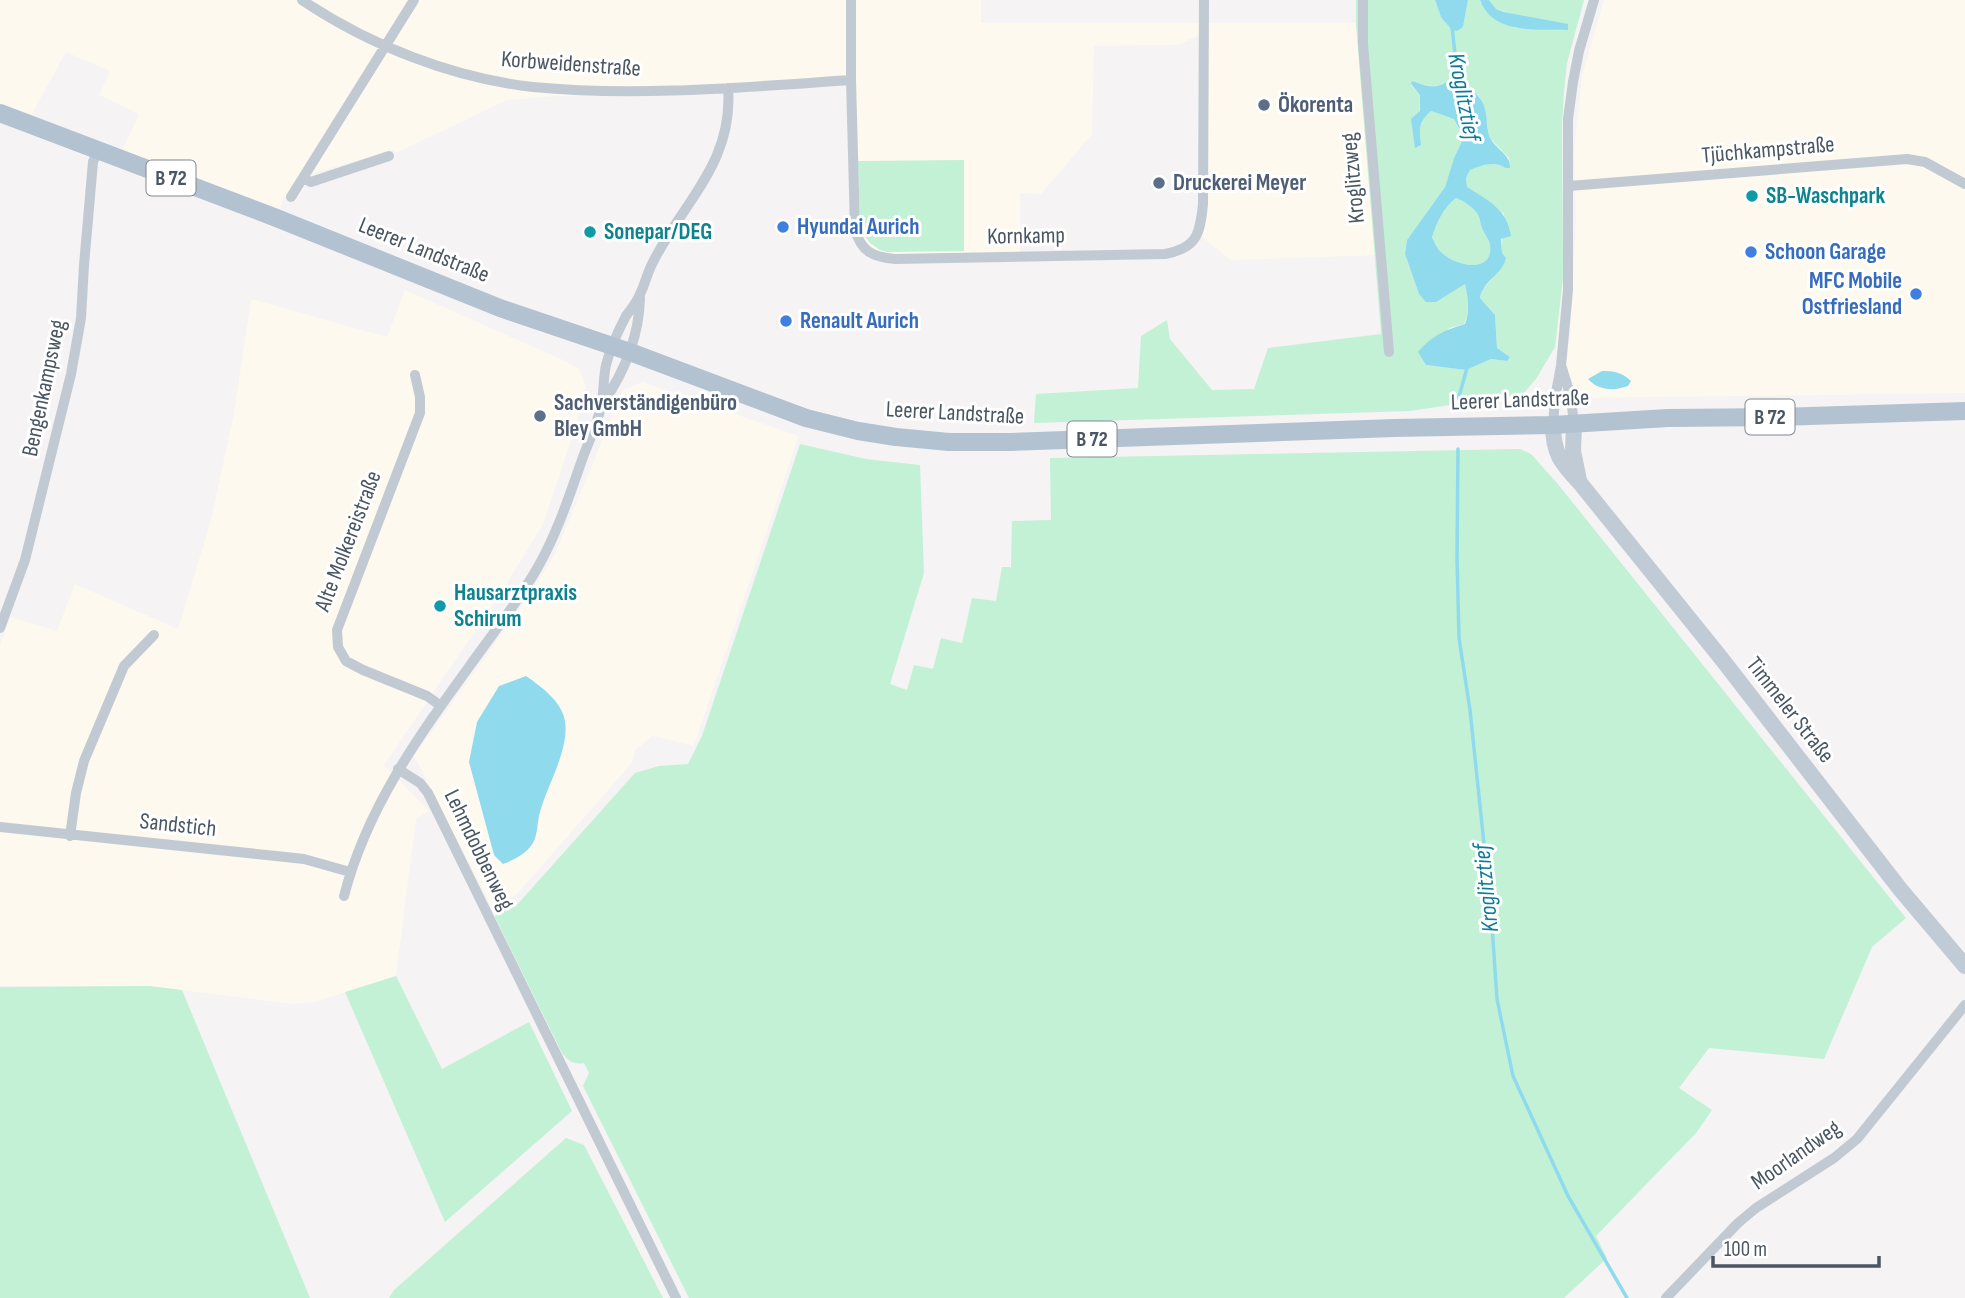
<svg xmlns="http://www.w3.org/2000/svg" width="1965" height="1298" viewBox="0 0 1965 1298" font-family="'Sofia Sans Condensed',sans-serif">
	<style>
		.commercial { fill: #fdf9ef }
		.green { fill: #c3f1d5; fill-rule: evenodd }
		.water { fill: #90daee; fill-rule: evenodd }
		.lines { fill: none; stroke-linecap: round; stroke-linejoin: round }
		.stream { stroke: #90daee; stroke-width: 3.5 }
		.minor { stroke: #c1cad2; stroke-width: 10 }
		.secondary { stroke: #c1cbd6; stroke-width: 16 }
		.primary { stroke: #b3c2d1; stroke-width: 18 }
		.service-dot { fill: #5c6f8a; stroke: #fff; stroke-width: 2.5 }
		.culture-dot { fill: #0f9aa8; stroke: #fff; stroke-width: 2.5 }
		.shop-dot { fill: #3f7fe0; stroke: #fff; stroke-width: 2.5 }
		.labels { text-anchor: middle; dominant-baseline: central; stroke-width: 6; stroke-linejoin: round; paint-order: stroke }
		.shield { fill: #fff; stroke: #808990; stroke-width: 2 }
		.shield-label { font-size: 21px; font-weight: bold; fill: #4a5661 }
		.street-label { font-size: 23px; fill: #4a5661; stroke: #fff }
		.service-label { font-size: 23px; font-weight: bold; fill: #4e5e75; stroke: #fff; text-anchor: start }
		.culture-label { font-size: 23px; font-weight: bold; fill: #0d838f; stroke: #fff; text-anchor: start }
		.shop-label { font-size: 23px; font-weight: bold; fill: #366cbe; stroke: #fff; text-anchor: start }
		.water-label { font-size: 24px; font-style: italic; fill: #0c7c9b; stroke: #fff }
	</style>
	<rect width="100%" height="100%" fill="#f5f3f3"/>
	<path class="commercial" d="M 0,0 L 981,0 L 981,23 L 1363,23 L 1381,255 L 1231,260 L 1198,234 L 1203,33 L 1178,45 L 1094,46 L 1092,134 L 1041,194 L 1020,193 L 1020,257 L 881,258 L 857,235 L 851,83 L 737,87 L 603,96 L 556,96 L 507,100 L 396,153 L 393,150 L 314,173 L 295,202 L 284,197 L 278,213 L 122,151 L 139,114 L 99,95 L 110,71 L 66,52 L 30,117 L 0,105 Z
		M 1604,0 L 1965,0 L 1965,393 L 1582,398 L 1565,368 L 1570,336 L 1576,219 L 1574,152 L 1582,76 Z
		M 405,290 L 563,360 L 579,369 L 586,386 L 576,426 L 543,524 L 501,593 L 384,765 L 429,811 L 416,819 L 396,976 L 315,1002 L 292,1004 L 149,986 L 0,986 L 0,645 L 11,617 L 57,631 L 75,584 L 178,629 L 211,520 L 234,413 L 251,299 L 387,337 Z
		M 643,382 L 799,436 L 694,746 L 653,736 L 636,749 L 631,764 L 517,894 L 493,910 L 414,756 L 529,596 L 556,552 L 623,390 Z"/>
	<path class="green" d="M 1356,0 L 1435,0 L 1441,17 L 1463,27 L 1468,0 L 1480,0 L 1480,2 L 1515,28 L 1568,30 L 1496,9 L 1489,0 L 1584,0 L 1567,63 L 1564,92 L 1562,124 L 1563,278 L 1555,347 L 1536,379 L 1523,394 L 1410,411 L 1034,423 L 1036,394 L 1138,388 L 1141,336 L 1167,320 L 1170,339 L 1212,390 L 1254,389 L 1268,348 L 1381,334 L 1356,25 ZM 1456,63 L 1463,79 L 1479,96 L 1485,109 L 1487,130 L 1491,139 L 1509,158 L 1510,167 C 1504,168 1500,165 1493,164 C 1485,163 1478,167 1470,170 L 1466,178 L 1467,187 L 1504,214 C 1502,234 1504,257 1495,275 C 1489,285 1483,285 1480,298 L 1495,315 L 1497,348 L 1509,356 L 1507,361 L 1491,359 L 1466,370 L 1426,365 L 1449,328 L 1464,324 C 1470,311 1468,297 1465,283 L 1453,290 L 1419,294 L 1405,254 L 1407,240 L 1445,187 L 1454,158 L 1463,139 L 1461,132 L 1454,119 L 1431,111 L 1423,118 L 1419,131 L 1420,95 L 1411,85 L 1412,81 C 1430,86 1436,90 1453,78 Z
		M 964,160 L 964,251 L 888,252 L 880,250 L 870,243 L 863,234 L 860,224 L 858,161 Z
		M 1456,198 C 1463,201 1474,207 1478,215 C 1480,218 1480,222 1481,225 C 1483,233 1489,238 1490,245 C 1494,275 1453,266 1440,251 C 1437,247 1434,241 1432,237 C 1437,222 1443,208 1456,198 Z
		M 800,444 L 866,459 L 920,465 L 924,573 L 890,684 L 907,690 L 914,665 L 933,669 L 941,638 L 962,643 L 972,598 L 996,601 L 1002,567 L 1011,567 L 1012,521 L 1051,520 L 1050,458 L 1520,449 L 1531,454 L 1557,483 L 1906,918 L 1872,947 L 1824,1059 L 1709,1048 L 1679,1088 L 1712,1110 L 1696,1133 L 1596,1236 L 1607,1258 L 1564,1298 L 689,1298 L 583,1086 L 589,1073 L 584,1063 C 574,1065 568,1061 562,1053 L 495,917 L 496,914 L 516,906 L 635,773 L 659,766 L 688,764 L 702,736 Z
		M 396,976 L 442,1069 L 529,1022 L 572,1111 L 445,1222 L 345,992 Z
		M 149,986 L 182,990 L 310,1298 L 0,1298 L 0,987 Z
		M 566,1138 L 584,1145 L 663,1298 L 389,1298 L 394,1290 Z"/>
	<path class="water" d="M 1435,0 L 1468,0 L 1463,27 L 1457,31 L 1452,30 L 1441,17 Z
		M 1480,0 L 1489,0 L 1496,9 L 1504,12 L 1568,24 L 1568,30 C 1537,29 1493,35 1480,0 Z
		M 1456,62 C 1459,69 1461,76 1465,82 C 1473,91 1482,97 1485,109 C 1488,120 1485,131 1492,141 C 1499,151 1511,156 1510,168 C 1499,167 1510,169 1499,165 C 1489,162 1480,166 1470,170 L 1466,178 L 1467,187 C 1489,201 1507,209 1511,236 L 1501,239 L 1502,253 L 1506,258 C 1502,275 1483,281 1480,298 L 1495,315 L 1497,348 L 1510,357 L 1507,361 L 1491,359 L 1466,370 L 1426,365 L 1418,352 C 1431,336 1445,330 1465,324 C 1470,311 1468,297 1465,284 L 1436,302 L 1426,302 L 1419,294 L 1405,254 L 1407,240 L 1445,187 L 1454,158 L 1463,139 L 1461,132 L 1454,119 L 1431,111 C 1418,122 1419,130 1421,145 L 1415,148 L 1411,119 L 1420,111 L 1420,95 L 1411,84 L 1412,81 C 1430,87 1436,90 1453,78 ZM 1456,198 C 1463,201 1474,207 1478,215 C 1480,218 1480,222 1481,225 C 1483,233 1489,238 1490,245 C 1494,275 1453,266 1440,251 C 1437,248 1434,241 1432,237 C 1437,222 1443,208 1456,198 Z
		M 1602,371 C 1614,371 1622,372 1631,381 L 1628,386 C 1614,391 1599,391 1588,379 Z
		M 526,676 C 539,685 558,699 563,714 C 574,742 547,785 540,812 C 537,822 538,834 533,843 C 527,853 514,860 503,864 L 494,855 L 469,762 L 477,722 L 499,686 Z"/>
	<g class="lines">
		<path class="stream" d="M 1452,26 L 1456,64
			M 1457,404 L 1467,368
			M 1458,449 L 1457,558 L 1459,638 L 1470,710 L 1491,911 L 1497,999 L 1513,1076 L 1568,1196 L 1627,1298"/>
		<path class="minor" d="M 302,0 C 369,45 452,78 533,87 C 637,97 746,87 851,80
			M 851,0 L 851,80 L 855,229 C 861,252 873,257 895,259 L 1165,254 C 1197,248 1200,234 1203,204 L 1204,0
			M 1363,0 L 1363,44 L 1389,352
			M 303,178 L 311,182 L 389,156
			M 1569,186 L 1907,159 L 1925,162 L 1965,184
			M 291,197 L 414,0
			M 1562,368 L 1571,398 L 1574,424
			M 415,375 L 420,397 L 420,413 L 337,630 L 338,647 L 346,661 L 363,670 L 427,696 L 441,706
			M 603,403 C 625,371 639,337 640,298
			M 1553,425 L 1555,398 L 1561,366 L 1568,290 L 1568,119 L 1573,82 L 1579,51 L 1594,0
			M 0,628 L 25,560 L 71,374 L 81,318 L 84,265 L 93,162 L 98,150
			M 398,769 L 420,783 L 428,793 L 676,1298
			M 0,827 L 276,856 L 304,859 L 350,872
			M 70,836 L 76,793 L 84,761 L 124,666 L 154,635
			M 344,896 C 368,803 424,729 479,653 C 500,624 522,596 539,565 C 558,531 570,494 583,457 C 589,441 597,424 601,407 C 604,394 603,379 606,365 C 610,349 618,331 626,316 C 631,309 637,302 640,294 C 645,284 647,274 652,264 C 682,203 734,163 728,88
			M 1666,1298 L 1738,1223 L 1756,1208 L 1834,1158 L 1857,1139 L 1965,1005"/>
		<path class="secondary" d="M 1574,424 L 1573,451 L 1579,480
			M 1553,425 C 1553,453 1561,463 1580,483 L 1721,658 L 1900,889 L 1965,966"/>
		<path class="primary" d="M 0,113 L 274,217 L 500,308 L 630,352 L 806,418 L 858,431 L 896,437 L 949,442 L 1010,442 L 1394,428 L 1553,425 L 1668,418 L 1779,417 L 1965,411"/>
	</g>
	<g class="service-dot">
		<circle cx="1264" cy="105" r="7"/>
		<circle cx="1159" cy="183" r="7"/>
		<circle cx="540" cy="416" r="7"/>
	</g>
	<g class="culture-dot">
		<circle cx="1752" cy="196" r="7"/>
		<circle cx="590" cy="232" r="7"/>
		<circle cx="440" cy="606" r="7"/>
	</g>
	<g class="shop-dot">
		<circle cx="783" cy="227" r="7"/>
		<circle cx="1751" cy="252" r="7"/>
		<circle cx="1916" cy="294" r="7"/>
		<circle cx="786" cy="321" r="7"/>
	</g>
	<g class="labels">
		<g class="shield">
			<rect x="146.5" y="160.5" width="49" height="35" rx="5"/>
			<rect x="1745.5" y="399.5" width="49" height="35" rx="5"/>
			<rect x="1067.5" y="421.5" width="49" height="35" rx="5"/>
		</g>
		<g class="shield-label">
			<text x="171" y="178">B 72</text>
			<text x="1770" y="417">B 72</text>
			<text x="1092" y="439">B 72</text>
		</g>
		<g class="street-label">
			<text transform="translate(571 64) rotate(4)">Korbweidenstraße</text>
			<text transform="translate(1768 150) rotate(-5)">Tjüchkampstraße</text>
			<text transform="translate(1353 178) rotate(-95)">Kroglitzweg</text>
			<text transform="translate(1026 236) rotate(-1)">Kornkamp</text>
			<text transform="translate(424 250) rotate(22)">Leerer Landstraße</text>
			<text transform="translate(44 388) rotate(-78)">Bengenkampsweg</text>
			<text transform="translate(1520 400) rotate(-2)">Leerer Landstraße</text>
			<text transform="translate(955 413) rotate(3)">Leerer Landstraße</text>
			<text transform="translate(348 541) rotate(-69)">Alte Molkereistraße</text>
			<text transform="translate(1790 710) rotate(52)">Timmeler Straße</text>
			<text transform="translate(178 825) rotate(6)">Sandstich</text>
			<text transform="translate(479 850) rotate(64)">Lehmdobbenweg</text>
			<text transform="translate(1796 1155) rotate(-35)">Moorlandweg</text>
		</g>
		<g class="service-label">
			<text x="1278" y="105">Ökorenta</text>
			<text x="1173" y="183">Druckerei Meyer</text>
			<text x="554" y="403">Sachverständigenbüro<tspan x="554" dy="26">Bley GmbH</tspan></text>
		</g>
		<g class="culture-label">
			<text x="1766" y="196">SB-Waschpark</text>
			<text x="604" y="232">Sonepar/DEG</text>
			<text x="454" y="593">Hausarztpraxis<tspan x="454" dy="26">Schirum</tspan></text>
		</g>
		<g class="shop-label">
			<text x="797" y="227">Hyundai Aurich</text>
			<text x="1765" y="252">Schoon Garage</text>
			<text x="1902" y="281" text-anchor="end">MFC Mobile<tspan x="1902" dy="26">Ostfriesland</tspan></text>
			<text x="800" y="321">Renault Aurich</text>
		</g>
		<g class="water-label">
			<text transform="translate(1464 97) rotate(79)">Kroglitztief</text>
			<text transform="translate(1486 888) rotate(-96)">Kroglitztief</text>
		</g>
	</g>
	<path d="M1713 1256v10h166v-10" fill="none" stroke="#4a5661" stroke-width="3.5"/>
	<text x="1724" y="1256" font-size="21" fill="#4a5661" stroke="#ffffff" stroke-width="5" paint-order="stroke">100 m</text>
</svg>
